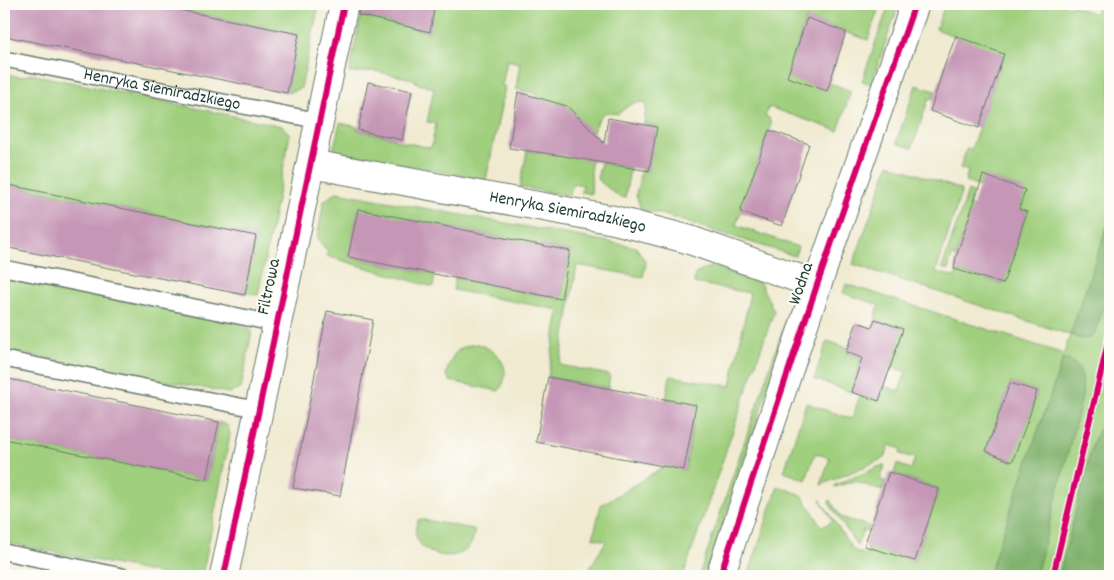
<svg xmlns="http://www.w3.org/2000/svg" width="1114" height="580" viewBox="0 0 1114 580" font-family="Dekko,sans-serif">
	<style>
		.green { fill: #a0cf7e; stroke: #608659; fill-rule: evenodd }
		.forest { fill: #80b26d; stroke: #507850 }
		.building { fill: #c596b6 }
		.lines { fill: none; stroke-linecap: round; stroke-linejoin: round }
		.lane-casing { stroke: #687a6b; stroke-width: 18 }
		.street-casing { stroke: #687a6b; stroke-width: 30 }
		.lane { stroke: #fff; stroke-width: 15 }
		.street { stroke: #fff; stroke-width: 28 }
		.cycleway-casing { stroke: #fdfcf7; stroke-width: 9 }
		.cycleway { stroke: #d6006c; stroke-width: 6 }
		.labels { text-anchor: middle; dominant-baseline: central; stroke-width: 4; stroke-linejoin: round; paint-order: stroke }
		.street-label { font-size: 18px; fill: #1f3d34; stroke: #fdfcf7 }
	</style>
	<rect width="100%" height="100%" fill="#fdfcf7"/>
	<filter id="ink" filterUnits="userSpaceOnUse"><feTurbulence type="fractalNoise" baseFrequency=".02" numOctaves="2"/><feDisplacementMap in="SourceGraphic" scale="10" xChannelSelector="R" yChannelSelector="G"/><feConvolveMatrix kernelMatrix="1 2 1 2 8 2 1 2 1" color-interpolation-filters="sRGB"/></filter>
	<filter id="wash" filterUnits="userSpaceOnUse"><feTurbulence type="fractalNoise" baseFrequency=".0096" numOctaves="4" result="noise"/><feDisplacementMap in="SourceGraphic" scale="20" xChannelSelector="R" yChannelSelector="G"/><feGaussianBlur stdDeviation="1.12" result="paint"/><feColorMatrix in="noise" values="0 0 0 0 0 0 0 0 0 0 0 0 0 0 0 0 0 1.4 0 .05"/><feComposite in="paint" operator="in"/></filter>
	<g filter="url(#wash)">
		<rect width="100%" height="100%" fill="#f0ead0"/>
		<path class="green" d="M 150,4 L 319,4 L 301,88 L 287,93 L 298,34 Z
			M 435,4 L 880,4 L 868,40 L 806,18 L 787,77 L 827,90 L 830,83 L 851,91 L 838,131 L 769,107 L 765,116 L 769,118 L 771,124 L 736,225 L 798,247 L 795,256 L 657,213 L 641,210 L 636,195 L 641,170 L 648,171 L 657,127 L 644,124 L 646,107 L 646,104 C 634,99 627,107 618,114 L 605,112 C 584,131 593,169 591,194 L 581,192 L 583,185 L 573,183 L 569,196 L 520,187 L 527,151 L 557,155 L 562,132 L 570,111 L 567,106 L 558,103 L 557,107 L 537,103 L 538,94 L 516,89 L 520,63 L 507,60 L 502,86 L 505,87 L 486,180 L 333,151 L 340,123 L 358,127 L 357,130 L 394,138 L 394,140 L 431,148 L 436,124 L 427,122 L 434,88 L 418,84 L 413,79 L 374,71 L 349,73 L 361,16 L 429,32 Z
			M 889,4 L 899,4 L 871,84 L 862,81 Z
			M 945,4 L 1032,4 L 1046,9 L 1047,4 L 1061,4 L 1070,7 L 1071,5 L 1095,14 L 1099,4 L 1110,4 L 1110,576 L 748,576 L 778,486 L 802,495 L 822,527 L 833,521 L 820,499 L 853,550 L 866,555 L 868,547 L 915,561 L 939,489 L 894,473 L 897,464 L 911,469 L 915,458 L 900,454 L 901,449 L 889,445 L 885,458 L 821,485 L 830,458 L 815,453 L 806,480 L 784,472 L 806,403 L 852,419 L 860,395 L 879,401 L 884,386 L 899,391 L 906,372 L 891,367 L 902,329 L 875,319 L 879,305 L 843,293 L 846,284 L 1064,354 L 1070,335 L 853,264 L 889,164 L 962,190 L 936,272 L 955,277 L 957,271 L 1003,284 L 1027,212 L 1019,209 L 1025,190 L 994,179 L 988,198 L 980,187 L 965,182 L 968,171 L 960,168 L 967,148 L 971,150 L 1004,55 L 936,29 ZM 1010,383 L 1037,391 L 1029,417 L 1011,461 L 986,451 Z
			M 4,73 L 20,77 L 31,74 L 282,126 L 290,134 L 258,295 L 245,292 L 256,236 L 5,184 L 10,145 L 4,144 Z
			M 916,85 L 935,91 L 933,99 L 929,98 L 912,148 L 896,143 Z
			M 601,163 L 630,168 L 625,198 L 618,196 L 597,179 Z
			M 968,191 L 973,193 L 969,205 L 973,207 L 956,257 L 952,256 L 948,270 L 942,268 Z
			M 337,192 L 636,247 L 646,263 L 643,277 L 577,265 L 560,365 L 610,375 L 608,388 L 548,377 L 559,310 L 453,290 L 455,278 L 561,299 L 570,251 L 358,210 L 349,257 L 435,274 L 433,287 L 327,256 L 327,251 L 317,239 L 324,201 Z
			M 712,266 L 760,283 L 774,311 L 683,576 L 585,576 L 606,541 L 593,538 L 601,505 L 665,466 L 685,470 L 696,405 L 666,399 L 670,376 L 731,386 L 750,293 L 694,283 L 695,274 Z
			M 4,277 L 241,324 L 252,331 L 241,389 L 229,393 L 4,350 Z
			M 791,305 L 793,312 L 706,576 L 699,576 Z
			M 827,341 L 848,348 L 847,353 L 862,358 L 851,392 L 814,379 Z
			M 477,344 C 499,350 514,369 499,391 L 450,381 L 446,374 C 452,355 456,346 477,344 Z
			M 219,422 L 228,426 L 230,435 L 202,576 L 172,576 L 4,542 L 4,439 L 207,480 Z
			M 883,465 L 885,466 L 880,480 L 885,481 L 882,491 L 855,481 L 835,487 L 835,485 Z
			M 830,500 L 841,517 L 870,527 L 868,531 L 863,530 L 857,546 L 829,503 Z
			M 419,519 L 474,529 C 476,574 399,557 419,519 Z"/>
		<path class="forest" d="M 1110,218 L 1110,292 L 1095,332 L 1090,338 L 1082,339 L 1070,335 Z
			M 1063,358 C 1085,366 1083,377 1082,398 L 1036,576 L 988,576 Z
			M 1110,422 L 1110,576 L 1059,576 L 1093,443 L 1098,431 Z"/>
		<g id="blocks">
			<path class="building" d="M 4,4 L 150,4 L 299,34 L 287,93 L 4,36 Z
				M 359,4 L 435,4 L 430,32 L 358,15 Z
				M 807,18 L 846,32 L 827,91 L 787,77 Z
				M 956,36 L 1004,54 L 979,128 L 930,111 L 944,67 Z
				M 368,82 L 412,91 L 402,140 L 358,130 Z
				M 518,92 L 567,106 L 604,143 L 608,118 L 657,127 L 649,171 L 558,155 L 509,148 Z
				M 769,130 L 809,144 L 782,226 L 740,212 Z
				M 983,175 L 1025,190 L 1019,209 L 1027,212 L 1003,284 L 954,269 L 956,257 Z
				M 4,184 L 256,236 L 245,295 L 4,247 Z
				M 358,209 L 570,251 L 561,299 L 348,257 Z
				M 327,311 L 373,320 L 340,496 L 293,488 Z
				M 875,319 L 903,329 L 879,401 L 851,392 L 862,358 L 846,352 L 857,322 L 872,327 Z
				M 548,377 L 696,405 L 684,470 L 536,442 Z
				M 4,378 L 219,422 L 207,480 L 4,439 Z
				M 1010,383 L 1037,391 L 1030,414 L 1012,462 L 986,451 Z
				M 889,472 L 939,489 L 915,561 L 864,546 Z"/>
		</g>
	</g>
	<g filter="url(#ink)">
		<use href="#blocks" fill-opacity="0" stroke="#687a6b" stroke-width="1"/>
		<g class="lines">
			<defs>
				<g id="lane">
					<path id="s1" d="M 4,59 L 320,121"/>
					<path d="M 4,268 L 277,324"/>
					<path d="M 4,359 L 260,410"/>
					<path d="M 4,552 L 122,576"/>
				</g>
				<g id="street">
					<path id="s2" d="M 311,164 L 614,220 L 687,239 L 817,285"/>
					<path d="M 224,576 L 344,4"/>
					<path d="M 720,576 L 817,285 L 915,4"/>
				</g>
			</defs>
			<use href="#lane" class="lane-casing"/>
			<use href="#street" class="street-casing"/>
			<use href="#lane" class="lane"/>
			<use href="#street" class="street"/>
			<defs>
				<path id="cycleway" d="M 224,576 L 344,4
					M 720,576 L 817,285 L 915,4
					M 1053,576 L 1110,334"/>
			</defs>
			<use href="#cycleway" class="cycleway-casing"/>
			<use href="#cycleway" class="cycleway"/>
		</g>
	</g>
	<g class="labels">
		<g class="street-label">
			<text stroke="none"><textPath href="#s1" startOffset="161">Henryka Siemiradzkiego</textPath></text>
			<text stroke="none"><textPath href="#s2" startOffset="261">Henryka Siemiradzkiego</textPath></text>
			<text transform="translate(802 284) rotate(-71)">Wodna</text>
			<text transform="translate(270 287) rotate(-78)">Filtrowa</text>
		</g>
	</g>
	<rect width="1114" height="580" fill="none" stroke="#fdfcf7" stroke-width="20"/>
</svg>
